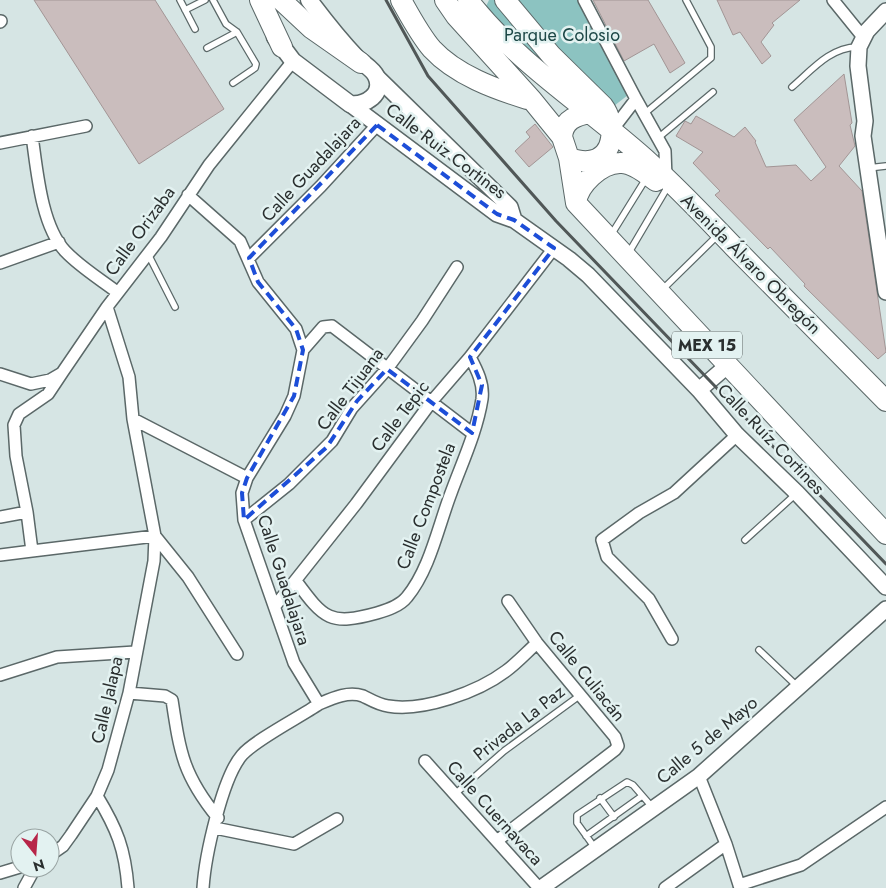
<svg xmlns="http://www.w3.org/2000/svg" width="886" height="888" viewBox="0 0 886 888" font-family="Jost,sans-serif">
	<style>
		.green { fill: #8cc3c1 }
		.building { fill: #cabdbd; stroke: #a29595 }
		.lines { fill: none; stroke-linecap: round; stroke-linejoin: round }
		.service-casing { stroke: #5b6868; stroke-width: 8 }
		.minor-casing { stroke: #5b6868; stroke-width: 14 }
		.tertiary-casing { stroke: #5b6868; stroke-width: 18 }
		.secondary-casing { stroke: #5b6868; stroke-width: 19 }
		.trunk-casing { stroke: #5b6868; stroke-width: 22 }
		.service { stroke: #fff; stroke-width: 5.5 }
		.minor { stroke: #fff; stroke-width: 11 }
		.tertiary { stroke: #fff; stroke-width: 15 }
		.secondary { stroke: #fff; stroke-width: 16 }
		.trunk { stroke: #fff; stroke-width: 20 }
		.rail { stroke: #505757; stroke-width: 3 }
		.marked { fill: none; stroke: #1d4ed8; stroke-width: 4; stroke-dasharray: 10 6; stroke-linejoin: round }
		.labels { text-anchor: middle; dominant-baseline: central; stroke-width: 5; stroke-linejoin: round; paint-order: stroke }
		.shield { fill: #e3f2f1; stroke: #626a69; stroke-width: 1 }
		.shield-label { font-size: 16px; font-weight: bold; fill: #2a2f2f }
		.park-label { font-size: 18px; fill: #1c4746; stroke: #e3f2f1 }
		.street-label { font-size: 18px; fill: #2a2f2f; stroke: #e3f2f1 }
	</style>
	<rect width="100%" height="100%" fill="#d6e5e4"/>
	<path class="green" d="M 489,0 L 578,0 L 594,17 L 628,95 L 605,113 L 481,17 Z"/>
	<path class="building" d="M 34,0 L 155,0 L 224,109 L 139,164 Z
		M 593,0 L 648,0 L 685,63 L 670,73 L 654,44 L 624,61 Z
		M 717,0 L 800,0 L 772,23 L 774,25 L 761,42 L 771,56 L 762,64 L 740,32 L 733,35 Z
		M 844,74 L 852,123 L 850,125 L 855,146 L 839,166 L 862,191 L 886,352 L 878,359 L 804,286 L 805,284 L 770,247 L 768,249 L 715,195 L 720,191 L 693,163 L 703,152 L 676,136 L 685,121 L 691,124 L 696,116 L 734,137 L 745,127 L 756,141 L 755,142 L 766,167 L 796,165 L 811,181 L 826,167 L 794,120 Z
		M 535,124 L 553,147 L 529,167 L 515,151 L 530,137 L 526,132 Z"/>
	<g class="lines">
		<defs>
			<path id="service" d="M 180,0 L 195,29
				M 213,0 L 226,24 L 237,32 L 256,64 L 255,68 L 233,83
				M 185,10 L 205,0
				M 207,48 L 237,32
				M 792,87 C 812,70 829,48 857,47
				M 644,114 L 711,58 L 711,47 L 686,0
				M 658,138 L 713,92
				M 868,168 L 886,166
				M 611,235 L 647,177
				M 148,254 L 175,307
				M 628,254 L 667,188
				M 663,289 L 719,234
				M 745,540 L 797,493
				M 759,650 L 798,687
				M 455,794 L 504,751 L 579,696
				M 600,798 L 614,817
				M 586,836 L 642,796
				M 595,848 L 577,823 L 577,815 L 627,782 L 633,785 L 653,808"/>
			<path id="minor" d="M 584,0 L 636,99 L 613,129
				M 833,0 L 863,37
				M 0,22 L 1,21
				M 636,99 L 665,151 L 666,178
				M 32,136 C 37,170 41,225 65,251 C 80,267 100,279 117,292
				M 0,143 L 86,126
				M 188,195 L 240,241 L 258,282 L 296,329 L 303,350 L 294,396 L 285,416 L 247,478 L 242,493 L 244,520 L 294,663 L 319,704 C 300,717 255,740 242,755 C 222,778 205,857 203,888
				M 249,258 L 321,186 L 377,125
				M 0,263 L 59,242
				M 303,350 L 323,327 L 332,326 L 472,433
				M 62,373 L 48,394 L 19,414 L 14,425 L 16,456 L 27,512 L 32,551 L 155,536 L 188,577 L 237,654
				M 0,374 L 31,384 L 50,380 L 62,373 L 107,307 L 161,237 L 209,165 L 293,61
				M 133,419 L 247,478
				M 0,517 L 27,512
				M 244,520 L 289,484 L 332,441 L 352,408 L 387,369 L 422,321 L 457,267
				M 0,555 L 32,551
				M 296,581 C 324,619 330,626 377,613 C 387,610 400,606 407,597 C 430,569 438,527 451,493 C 462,463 477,431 482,399 C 484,384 477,370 470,357
				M 275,606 L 356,504 L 432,401 L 470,357 L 554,248
				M 672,639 L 649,599 L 607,557 L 602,540 L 639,513 L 674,493 L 737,435
				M 0,675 L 57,657 L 135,652
				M 129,693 L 165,696 L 172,700 C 180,753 183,775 218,818
				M 319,704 C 333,698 348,691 363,696 C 371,700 379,705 388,706 C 423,712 478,692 506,671 C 517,663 527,652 537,643
				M 425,761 L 539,888
				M 699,776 L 726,844 L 740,888
				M 97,796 C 117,829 125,849 128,888
				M 215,828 L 294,844 L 337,819
				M 498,840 L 615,750 L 618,746 L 615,737 L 537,643 L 508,601
				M 50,855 L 63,846 L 71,835 L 97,796 L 108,770 L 129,693 L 154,561 L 155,536 L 133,419 L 129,377 L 107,307
				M 0,873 L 20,867
				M 739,885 L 801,865 L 886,807
				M 24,888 L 35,868
				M 665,888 L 726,844"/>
			<path id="tertiary" d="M 886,11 L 867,31 L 859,47 L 858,66 L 865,121 L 863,136 L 886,292
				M 376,76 L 510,207 L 514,220
				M 350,104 L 497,214 L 514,220 L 569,259 L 588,275 L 699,390 L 737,435 L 797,493 L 886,587
				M 699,390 L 727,366
				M 541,888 L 699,776 L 886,609"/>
			<path id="secondary" d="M 275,37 L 293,61 L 350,104 C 365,106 385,94 376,76 C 373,69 362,63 356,57 C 339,39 324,20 309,0"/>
			<path id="trunk" d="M 260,0 L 282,47
				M 281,0 L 311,28 L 361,63
				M 401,0 C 410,16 420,35 432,49 C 456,75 495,89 527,99
				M 445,0 L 456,16 L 532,100 L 562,137 L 569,158 L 576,203 L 886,534
				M 468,0 C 518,65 591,109 651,164 C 680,190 707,219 734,247 C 785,298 835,350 886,401
				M 505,0 L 551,55 L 603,106 C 616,123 616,158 589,161 C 582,162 575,160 569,158
				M 562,137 C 563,121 575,115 591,113
				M 576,203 C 578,185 601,163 620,163 C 633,162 646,174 656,181"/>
		</defs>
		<use href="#service" class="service-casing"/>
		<use href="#minor" class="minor-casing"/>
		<use href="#tertiary" class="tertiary-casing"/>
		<use href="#secondary" class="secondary-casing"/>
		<use href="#trunk" class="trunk-casing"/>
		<use href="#service" class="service"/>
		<use href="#minor" class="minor"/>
		<use href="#tertiary" class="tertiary"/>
		<use href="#secondary" class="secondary"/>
		<use href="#trunk" class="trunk"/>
		<path class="rail" d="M 386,0 L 428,76 L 556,221 L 886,564"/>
	</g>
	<path class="marked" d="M 377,125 L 497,214 L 514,220 L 554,248 L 470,357 L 482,385 L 472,433 L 387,369 L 357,401 L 327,447 L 244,520 L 242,493 L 247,478 L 294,396 L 303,350 L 296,329 L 258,282 L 249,258 Z"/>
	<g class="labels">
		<rect class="shield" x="672" y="331.5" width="70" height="27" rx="4"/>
		<g class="shield-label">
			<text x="707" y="345">MEX 15</text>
		</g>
		<g class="park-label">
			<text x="562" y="35">Parque Colosio</text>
		</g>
		<g class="street-label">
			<text transform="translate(446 151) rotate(37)">Calle Ruiz Cortines</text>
			<text transform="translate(311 169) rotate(-47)">Calle Guadalajara</text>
			<text transform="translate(140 231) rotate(-54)">Calle Orizaba</text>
			<text transform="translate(751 264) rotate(45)">Avenida Álvaro Obregón</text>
			<text transform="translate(350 389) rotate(-53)">Calle Tijuana</text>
			<text transform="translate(400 416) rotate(-53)">Calle Tepic</text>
			<text transform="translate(771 439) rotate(46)">Calle Ruíz Cortines</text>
			<text transform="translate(426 506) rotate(-69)">Calle Compostela</text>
			<text transform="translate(284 580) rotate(72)">Calle Guadalajara</text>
			<text transform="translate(587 676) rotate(51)">Calle Culiacán</text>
			<text transform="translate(107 700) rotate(-77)">Calle Jalapa</text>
			<text transform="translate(519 723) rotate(-38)">Privada La Paz</text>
			<text transform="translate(707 740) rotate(-40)">Calle 5 de Mayo</text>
			<text transform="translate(495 813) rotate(48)">Calle Cuernavaca</text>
		</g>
	</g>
	<g transform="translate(35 853) rotate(163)"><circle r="24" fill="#e3f2f1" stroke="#99a4a3"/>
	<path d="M0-4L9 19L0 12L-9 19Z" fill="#b72548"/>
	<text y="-8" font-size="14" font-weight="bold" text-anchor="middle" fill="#2a2f2f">N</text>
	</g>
</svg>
